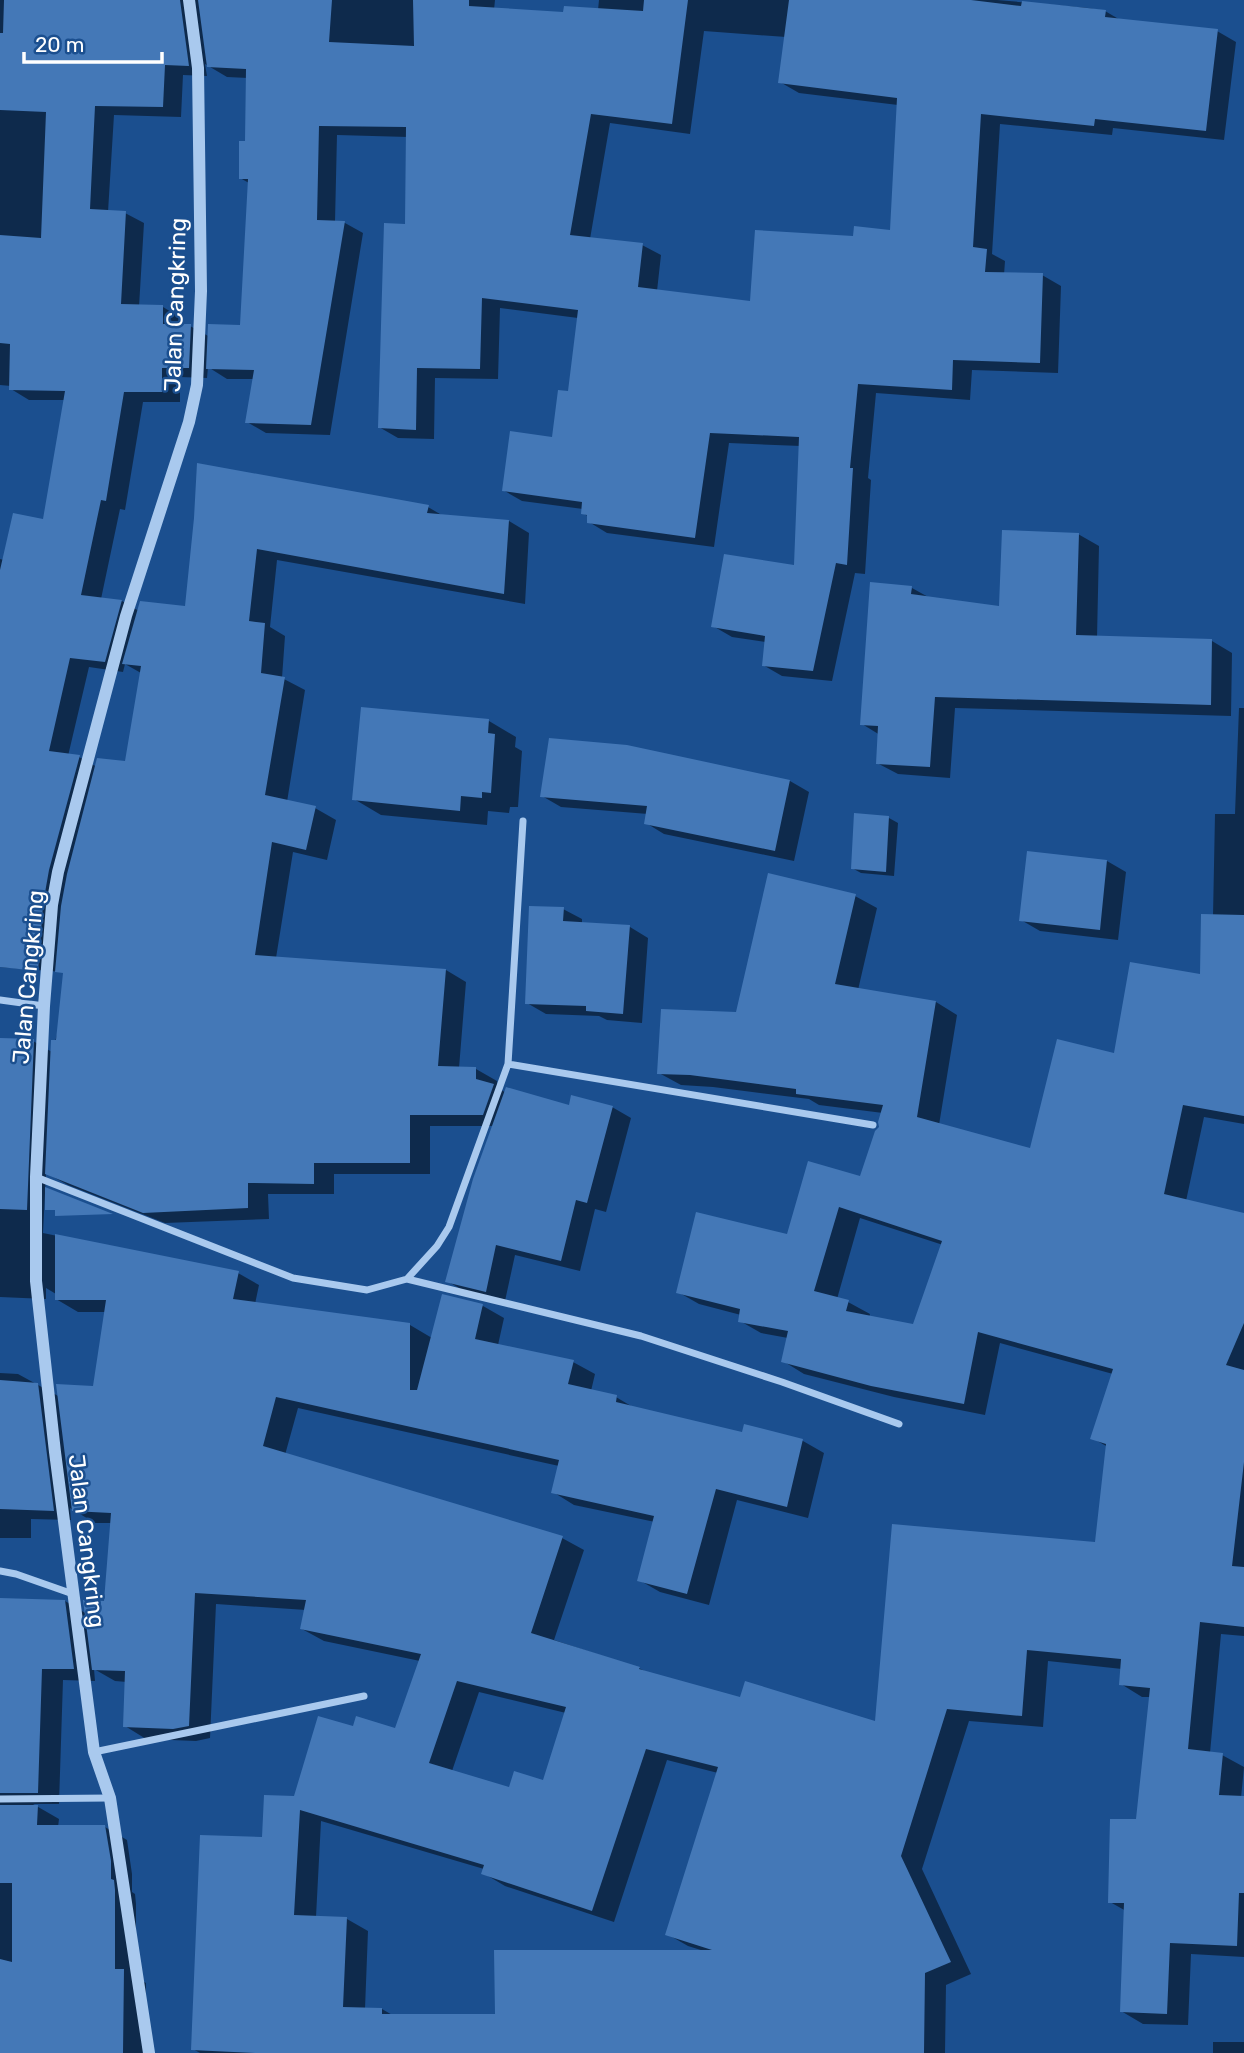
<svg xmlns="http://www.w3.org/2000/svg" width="1244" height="2053" viewBox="0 0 1244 2053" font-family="Rubik,sans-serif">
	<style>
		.shadow { fill: #0007; fill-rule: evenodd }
		.building { fill: #4478b7; fill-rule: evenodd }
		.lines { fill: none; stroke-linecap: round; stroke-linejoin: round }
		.minor { stroke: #a9c9ee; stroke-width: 7 }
		.tertiary { stroke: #a9c9ee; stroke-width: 12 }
		.labels { text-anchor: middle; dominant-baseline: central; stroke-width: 5; stroke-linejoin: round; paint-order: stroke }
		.street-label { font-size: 23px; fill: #fff; stroke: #1b4f8f }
	</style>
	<rect width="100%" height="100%" fill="#1b4f8f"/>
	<path class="shadow" d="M 0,0 L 495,0 L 494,10 L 565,14 L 598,10 L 599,0 L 997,0 L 1088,8 L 1105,11 L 1122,21 L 1217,31 L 1236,42 L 1224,140 L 1113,128 L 1112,135 L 1000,124 L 992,254 L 1005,261 L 1004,275 L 1042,275 L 1061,286 L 1058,373 L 972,370 L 970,400 L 876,393 L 868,478 L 871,480 L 865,574 L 855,573 L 832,681 L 782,676 L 763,665 L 766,642 L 732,637 L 713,626 L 795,567 L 801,446 L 729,443 L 714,547 L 607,533 L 589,522 L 589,517 L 583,513 L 583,509 L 522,501 L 503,490 L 554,439 L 569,393 L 578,318 L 500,308 L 498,379 L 435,378 L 434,439 L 398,438 L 379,427 L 407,226 L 408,137 L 337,135 L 335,222 L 345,223 L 363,233 L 330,435 L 266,433 L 247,422 L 254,379 L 227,379 L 208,367 L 207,378 L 180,377 L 180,402 L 143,402 L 125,510 L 120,509 L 101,599 L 122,601 L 139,611 L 186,608 L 196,518 L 428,507 L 445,517 L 509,521 L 529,533 L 525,604 L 277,560 L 270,627 L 285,636 L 282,678 L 305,690 L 287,802 L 315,808 L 336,820 L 327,860 L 293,852 L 276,958 L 446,970 L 466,982 L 459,1068 L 476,1069 L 497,1081 L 497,1087 L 506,1093 L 570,1107 L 612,1107 L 631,1118 L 606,1212 L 595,1209 L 580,1271 L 515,1255 L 505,1301 L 466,1292 L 447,1281 L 494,1126 L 430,1126 L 430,1174 L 334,1174 L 334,1194 L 268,1194 L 269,1219 L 165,1223 L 68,1185 L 46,1173 L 43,1233 L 238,1273 L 259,1285 L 255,1304 L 410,1325 L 432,1338 L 483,1306 L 504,1318 L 498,1345 L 573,1362 L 595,1374 L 591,1391 L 616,1397 L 636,1409 L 743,1434 L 745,1427 L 803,1441 L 824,1453 L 808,1518 L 737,1500 L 709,1605 L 660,1592 L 639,1580 L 655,1522 L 574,1505 L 553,1492 L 559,1466 L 298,1408 L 285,1455 L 562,1538 L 584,1550 L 554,1640 L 639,1668 L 648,1673 L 741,1699 L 876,1723 L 1097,1544 L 1108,1447 L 1092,1438 L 1113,1374 L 1000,1343 L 985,1415 L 894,1397 L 804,1374 L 783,1361 L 788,1338 L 761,1333 L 740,1321 L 741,1315 L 699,1304 L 678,1292 L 788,1236 L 861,1178 L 881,1127 L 883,1113 L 819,1105 L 809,1099 L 713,1087 L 681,1085 L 659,1073 L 737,1014 L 855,896 L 877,908 L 858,990 L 936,1002 L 957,1015 L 939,1125 L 1031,1150 L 1115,1055 L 1202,976 L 1213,916 L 1215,814 L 1235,814 L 1239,708 L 1244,708 L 1244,1124 L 1204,1117 L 1186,1201 L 1244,1215 L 1244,1636 L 1221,1634 L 1210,1753 L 1222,1755 L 1244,1767 L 1241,1798 L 1244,1798 L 1244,1957 L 1191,1954 L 1188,2025 L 1143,2024 L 1121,2011 L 1126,1911 L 1110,1902 L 1137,1820 L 1151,1697 L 1142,1697 L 1121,1684 L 1122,1669 L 1048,1661 L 1043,1727 L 969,1721 L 922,1869 L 971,1974 L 946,1985 L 945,2053 L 200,2053 L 193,2049 L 264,1839 L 354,1728 L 396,1730 L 420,1661 L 324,1641 L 302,1629 L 306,1610 L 216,1604 L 210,1738 L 196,1741 L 146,1739 L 125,1726 L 127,1682 L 115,1681 L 94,1669 L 95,1681 L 63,1680 L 59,1804 L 33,1804 L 59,1819 L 58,1827 L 105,1827 L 127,1840 L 132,1874 L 132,1892 L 135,1894 L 136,1904 L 136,1977 L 146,1983 L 144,2047 L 152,2053 L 0,2053 L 0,1600 L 65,1601 L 87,1614 L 106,1602 L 112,1523 L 95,1523 L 70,1508 L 71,1520 L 31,1519 L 31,1538 L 0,1538 L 0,1373 L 18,1374 L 60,1397 L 95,1388 L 106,1312 L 78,1312 L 56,1299 L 56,1294 L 46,1288 L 46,1299 L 0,1297 L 0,1040 L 33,1041 L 52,1052 L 75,973 L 0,967 L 0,559 L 4,560 L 44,521 L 65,400 L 29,400 L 11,389 L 11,386 L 0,385 ZM 704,31 L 786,37 L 780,82 L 799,93 L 898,105 L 891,232 L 855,238 L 752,303 L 657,291 L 661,255 L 642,245 L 590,239 L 610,123 L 690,134 ZM 205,64 L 227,77 L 248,78 L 247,143 L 240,178 L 249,183 L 242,326 L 210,337 L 190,326 L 181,326 L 181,318 L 163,307 L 139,307 L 144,223 L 125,213 L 108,212 L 114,115 L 181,117 L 183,75 L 207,76 ZM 125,664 L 141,673 L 127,763 L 97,767 L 79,757 L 68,756 L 89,667 L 123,672 ZM 860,1218 L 943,1245 L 914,1326 L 869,1318 L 870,1314 L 848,1302 L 837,1299 ZM 479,1692 L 566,1713 L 544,1782 L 511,1789 L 452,1771 ZM 667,1760 L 718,1773 L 667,1934 L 688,1946 L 704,1951 L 496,2016 L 394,2016 L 382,2009 L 365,2009 L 368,1931 L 347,1919 L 316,1917 L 321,1821 L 484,1869 L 483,1873 L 505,1886 L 614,1922 Z
		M 1078,534 L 1099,546 L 1097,638 L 1212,641 L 1232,653 L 1231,716 L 955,708 L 950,778 L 898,774 L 877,763 L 880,735 L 862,724 L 912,588 L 930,598 L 1001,608 Z
		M 489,721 L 516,737 L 515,747 L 522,751 L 518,807 L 510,807 L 509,813 L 488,811 L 487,825 L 381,815 L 354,799 Z
		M 627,747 L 790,781 L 809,792 L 794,861 L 664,834 L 646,823 L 648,814 L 561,807 L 542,796 Z
		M 889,818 L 898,823 L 894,876 L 861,873 L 852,868 Z
		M 1028,853 L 1107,861 L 1126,872 L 1118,940 L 1040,931 L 1021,920 Z
		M 563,909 L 582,919 L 582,924 L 630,927 L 648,938 L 642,1023 L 607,1020 L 599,1016 L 546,1014 L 527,1003 Z
		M 1213,2042 L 1244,2042 L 1244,2053 L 1213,2053 Z"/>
	<path class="building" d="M 4,0 L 180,0 L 189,66 L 165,65 L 163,107 L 95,106 L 90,209 L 126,211 L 121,304 L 163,305 L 163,324 L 191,324 L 189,368 L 162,368 L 162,392 L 124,392 L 106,501 L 101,500 L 81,595 L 122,600 L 105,662 L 70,658 L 49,751 L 80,755 L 49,870 L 43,904 L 38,971 L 0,967 L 0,570 L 13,513 L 43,519 L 65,391 L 9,390 L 10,344 L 0,343 L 0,235 L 41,238 L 46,112 L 0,110 L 0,33 L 3,33 Z
		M 198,0 L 332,0 L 329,42 L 414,46 L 413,0 L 469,0 L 469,6 L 563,12 L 564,6 L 643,11 L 644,0 L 688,0 L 672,124 L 591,114 L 570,235 L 643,243 L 638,287 L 750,301 L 755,230 L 853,236 L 854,226 L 890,230 L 897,98 L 778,83 L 789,0 L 971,0 L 1021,6 L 1022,1 L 1106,10 L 1105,17 L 1218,29 L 1206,131 L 1095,119 L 1094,126 L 981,114 L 973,247 L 987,249 L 985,272 L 1043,273 L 1040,363 L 953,360 L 952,390 L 858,384 L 850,468 L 853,468 L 847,565 L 836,563 L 813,671 L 762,666 L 765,636 L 711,627 L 724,554 L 794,565 L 799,437 L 710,433 L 695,538 L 587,523 L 587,515 L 581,514 L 582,502 L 502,491 L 510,431 L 552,437 L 558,390 L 568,391 L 578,310 L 482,298 L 480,369 L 417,368 L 416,430 L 378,428 L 384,223 L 405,224 L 406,127 L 319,126 L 317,220 L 345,221 L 311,425 L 245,423 L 254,370 L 206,369 L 208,324 L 240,325 L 248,179 L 239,179 L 239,141 L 245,141 L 246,69 L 207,67 Z
		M 197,463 L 429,505 L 427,513 L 509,520 L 504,594 L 257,549 L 249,621 L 265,623 L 261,673 L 285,677 L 265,795 L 316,806 L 306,850 L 272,842 L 255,955 L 446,969 L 438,1066 L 476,1067 L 476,1079 L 494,1084 L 483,1115 L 410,1115 L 410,1163 L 314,1163 L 314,1184 L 248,1183 L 248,1208 L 143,1213 L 45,1174 L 51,1040 L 56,1040 L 63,973 L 55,972 L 61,906 L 67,874 L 97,758 L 125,761 L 141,666 L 122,664 L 140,601 L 185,606 L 194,518 Z
		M 1002,530 L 1079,533 L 1076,635 L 1212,639 L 1211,705 L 935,697 L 930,767 L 876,764 L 878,726 L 860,725 L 870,582 L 912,586 L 911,594 L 999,606 Z
		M 361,707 L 489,719 L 488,733 L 495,734 L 491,793 L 482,792 L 482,798 L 461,796 L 460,811 L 352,800 Z
		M 549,738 L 627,745 L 790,780 L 775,851 L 644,824 L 647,806 L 540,797 Z
		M 854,813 L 889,816 L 886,872 L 851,869 Z
		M 1027,851 L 1107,860 L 1100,930 L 1019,921 Z
		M 768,873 L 856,894 L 835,984 L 936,1001 L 917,1117 L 1030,1148 L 1057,1039 L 1114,1053 L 1130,962 L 1200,974 L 1201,914 L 1244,915 L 1244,1116 L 1183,1105 L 1164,1194 L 1244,1213 L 1244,1323 L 1226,1365 L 1244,1370 L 1244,1462 L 1232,1566 L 1244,1567 L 1244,1627 L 1200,1622 L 1188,1749 L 1223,1753 L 1219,1795 L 1244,1796 L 1244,1893 L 1239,1893 L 1237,1946 L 1170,1943 L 1167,2014 L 1120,2012 L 1124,1903 L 1108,1903 L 1110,1819 L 1136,1819 L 1150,1688 L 1119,1685 L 1121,1659 L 1027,1650 L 1022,1716 L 947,1709 L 901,1856 L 951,1962 L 925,1973 L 924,2053 L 255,2053 L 191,2050 L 200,1835 L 262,1837 L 264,1795 L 294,1796 L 318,1716 L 353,1726 L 356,1716 L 395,1728 L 421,1654 L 300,1629 L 306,1600 L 195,1593 L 189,1726 L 173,1729 L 123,1727 L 125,1671 L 92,1670 L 83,1600 L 104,1601 L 111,1513 L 72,1511 L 56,1384 L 93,1386 L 106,1300 L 55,1300 L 55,1234 L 239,1271 L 233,1299 L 410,1323 L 410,1390 L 417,1390 L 442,1294 L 483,1304 L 475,1339 L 574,1360 L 568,1384 L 617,1395 L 616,1402 L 742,1432 L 744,1424 L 803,1439 L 787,1507 L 716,1489 L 687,1594 L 637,1581 L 654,1516 L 551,1493 L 559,1460 L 276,1397 L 263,1446 L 563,1536 L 531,1633 L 640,1667 L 639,1669 L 740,1697 L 745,1681 L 875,1721 L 892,1524 L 1095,1542 L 1106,1444 L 1090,1439 L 1113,1369 L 978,1332 L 964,1404 L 871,1386 L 781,1362 L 788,1331 L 738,1322 L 740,1309 L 676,1293 L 696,1212 L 787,1234 L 808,1161 L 860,1176 L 875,1131 L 879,1127 L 878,1122 L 883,1105 L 796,1094 L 796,1089 L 690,1075 L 657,1074 L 661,1009 L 736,1012 ZM 839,1207 L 942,1241 L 913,1324 L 846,1311 L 849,1300 L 814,1291 ZM 457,1681 L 566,1707 L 543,1780 L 514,1771 L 509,1787 L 429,1763 ZM 646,1749 L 718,1767 L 665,1935 L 712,1950 L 494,1950 L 495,2014 L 382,2014 L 382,2008 L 343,2007 L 347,1917 L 294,1915 L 300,1810 L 484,1865 L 481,1874 L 592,1911 Z
		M 529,906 L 564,907 L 563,921 L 630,925 L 623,1014 L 586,1011 L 586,1006 L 525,1004 Z
		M 0,1038 L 34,1039 L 27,1210 L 0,1209 Z
		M 506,1087 L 569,1105 L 571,1095 L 613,1106 L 587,1203 L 576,1200 L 561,1261 L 496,1245 L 486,1292 L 445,1282 L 473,1179 Z
		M 45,1187 L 113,1214 L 55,1216 L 55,1210 L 45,1210 Z
		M 0,1380 L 38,1383 L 54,1511 L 0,1509 Z
		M 0,1598 L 65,1600 L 74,1669 L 42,1669 L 38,1793 L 0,1793 Z
		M 0,1805 L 38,1805 L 37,1825 L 105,1825 L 111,1861 L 111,1879 L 114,1880 L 115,1890 L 115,1969 L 124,1969 L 123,2053 L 0,2053 L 0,1959 L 12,1962 L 12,1883 L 0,1883 Z"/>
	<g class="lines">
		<path class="minor" d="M 0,1000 L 44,1006
			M 508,1064 L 873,1125
			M 36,1177 L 293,1278 L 367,1290 L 407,1279 L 437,1246 L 449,1227 L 508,1064 L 523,821
			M 407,1279 L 641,1336 L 782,1382 L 899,1424
			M 0,1571 L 16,1574 L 73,1594
			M 94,1752 L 364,1696
			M 0,1799 L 110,1798"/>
		<path class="tertiary" d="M 149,2053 L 110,1798 L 94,1752 L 55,1452 L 36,1281 L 36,1177 L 44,1006 L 52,905 L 58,872 L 126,616 L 189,422 L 197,385 L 201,291 L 198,68 L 189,0"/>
	</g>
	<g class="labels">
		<g class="street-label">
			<text transform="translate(175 305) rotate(-88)">Jalan Cangkring</text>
			<text transform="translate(28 977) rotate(-85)">Jalan Cangkring</text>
			<text transform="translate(87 1541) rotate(83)">Jalan Cangkring</text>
		</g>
	</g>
	<path d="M24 52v10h138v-10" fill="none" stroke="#ffffff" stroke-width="3.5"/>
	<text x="35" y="52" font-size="21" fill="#ffffff" stroke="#1b4f8f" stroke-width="5" paint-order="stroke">20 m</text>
</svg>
